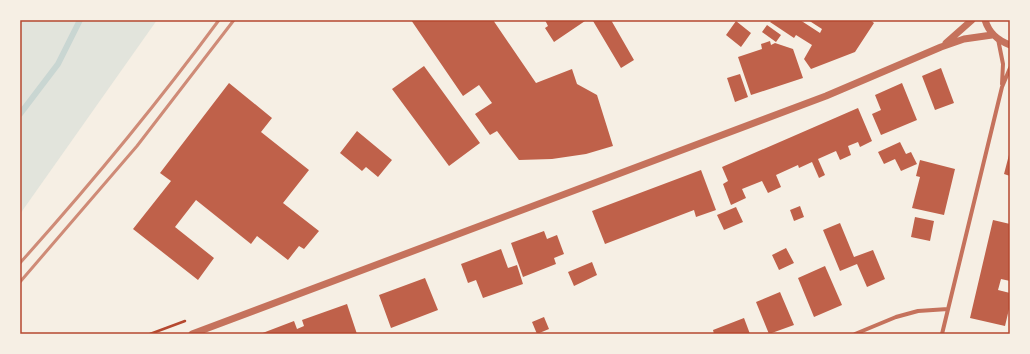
<svg xmlns="http://www.w3.org/2000/svg" width="1030" height="354" viewBox="0 0 1030 354" font-family="'Roboto Condensed',sans-serif">
	<style>
		.green { fill: #e2e4dc }
		.lines { fill: none; stroke-linecap: round; stroke-linejoin: round }
		.stream { stroke: #c9d6d2; stroke-width: 6 }
		.building { fill: #bf614a }
		.path { stroke: #b5482f; stroke-width: 2.5 }
		.minor { stroke: #c5725c; stroke-width: 4 }
		.tertiary { stroke: #c5725c; stroke-width: 7 }
		.rail { stroke: #cf8b77; stroke-width: 3 }
		.neatline { fill: none; stroke: #b5482f; stroke-width: 1.5 }
	</style>
	<rect width="100%" height="100%" fill="#f6efe4"/>
	<path class="green" d="M 20,20 L 157,20 L 20,214 Z"/>
	<g class="lines">
		<path class="stream" d="M 20,114 L 58,64 L 80,20"/>
	</g>
	<path class="building" d="M 411,20 L 493,20 L 536,83 L 572,69 L 577,84 L 597,95 L 613,146 L 586,154 L 552,159 L 519,160 L 497,131 L 490,135 L 475,114 L 492,103 L 479,85 L 463,96 Z
		M 545,20 L 584,20 L 585,21 L 554,42 L 545,28 L 548,26 Z
		M 596,20 L 611,20 L 634,60 L 621,68 L 593,21 Z
		M 772,20 L 800,20 L 820,33 L 822,29 L 808,20 L 870,20 L 874,23 L 855,52 L 811,69 L 804,59 L 812,45 L 796,35 L 794,38 L 770,22 Z
		M 736,21 L 751,33 L 741,47 L 726,35 Z
		M 767,25 L 781,35 L 776,42 L 762,32 Z
		M 770,41 L 771,45 L 775,43 L 793,49 L 803,78 L 751,95 L 738,57 L 762,49 L 761,44 Z
		M 424,66 L 480,143 L 449,166 L 392,89 Z
		M 941,68 L 954,103 L 935,110 L 922,76 Z
		M 740,74 L 748,97 L 735,102 L 727,78 Z
		M 229,83 L 272,118 L 261,132 L 309,170 L 283,203 L 319,231 L 304,249 L 299,246 L 288,260 L 257,236 L 251,244 L 196,200 L 175,227 L 214,258 L 198,280 L 133,229 L 171,181 L 160,173 Z
		M 902,83 L 917,120 L 881,135 L 872,114 L 881,110 L 875,95 Z
		M 858,108 L 872,141 L 860,147 L 858,142 L 848,146 L 851,155 L 840,160 L 836,151 L 818,159 L 825,175 L 819,178 L 812,162 L 799,168 L 798,165 L 776,175 L 781,187 L 768,193 L 762,181 L 742,189 L 746,198 L 731,205 L 723,184 L 728,181 L 722,167 Z
		M 357,131 L 392,160 L 378,177 L 366,167 L 362,171 L 340,153 Z
		M 900,142 L 906,154 L 911,152 L 917,164 L 901,171 L 895,159 L 884,164 L 878,152 Z
		M 1010,151 L 1010,176 L 1004,174 Z
		M 920,160 L 955,169 L 944,215 L 912,208 L 920,177 L 916,176 Z
		M 701,170 L 716,210 L 696,217 L 694,210 L 605,244 L 592,211 Z
		M 800,206 L 804,217 L 794,221 L 790,210 Z
		M 736,207 L 743,222 L 724,230 L 717,215 Z
		M 915,217 L 934,221 L 930,241 L 911,237 Z
		M 993,220 L 1010,224 L 1010,281 L 1001,279 L 998,290 L 1010,293 L 1010,305 L 1005,326 L 970,318 Z
		M 840,223 L 854,257 L 873,250 L 885,279 L 867,287 L 857,264 L 840,271 L 823,230 Z
		M 544,231 L 547,239 L 557,235 L 564,254 L 554,258 L 556,264 L 523,277 L 511,243 Z
		M 786,248 L 794,263 L 779,270 L 772,255 Z
		M 501,249 L 508,268 L 517,265 L 523,284 L 483,298 L 476,280 L 468,283 L 461,264 Z
		M 592,262 L 597,275 L 574,286 L 568,272 Z
		M 825,266 L 842,305 L 814,317 L 798,278 Z
		M 425,278 L 438,310 L 391,328 L 379,295 Z
		M 780,292 L 794,325 L 769,334 L 756,302 Z
		M 347,304 L 357,334 L 260,334 L 294,321 L 297,329 L 304,326 L 302,320 Z
		M 544,317 L 549,329 L 537,334 L 532,322 Z
		M 744,318 L 750,334 L 714,334 L 713,330 Z"/>
	<g class="lines">
		<path class="path" d="M 150,334 L 185,321"/>
		<path class="minor" d="M 998,39 L 1003,64 L 1002,84
			M 855,334 L 896,317 L 918,311 L 948,309
			M 942,334 L 1002,87 L 1010,68"/>
		<path class="tertiary" d="M 985,20 C 989,33 997,40 1010,45
			M 946,43 L 972,20
			M 192,334 L 826,96 L 941,47 L 964,39 L 992,35"/>
		<path class="rail" d="M 20,263 C 90,185 157,104 219,20
			M 20,282 L 137,146 L 234,20"/>
	</g>
	<rect width="1030" height="354" fill="none" stroke="#f6efe4" stroke-width="42"/>
	<rect x="21" y="21" width="988" height="312" class="neatline"/>
</svg>
